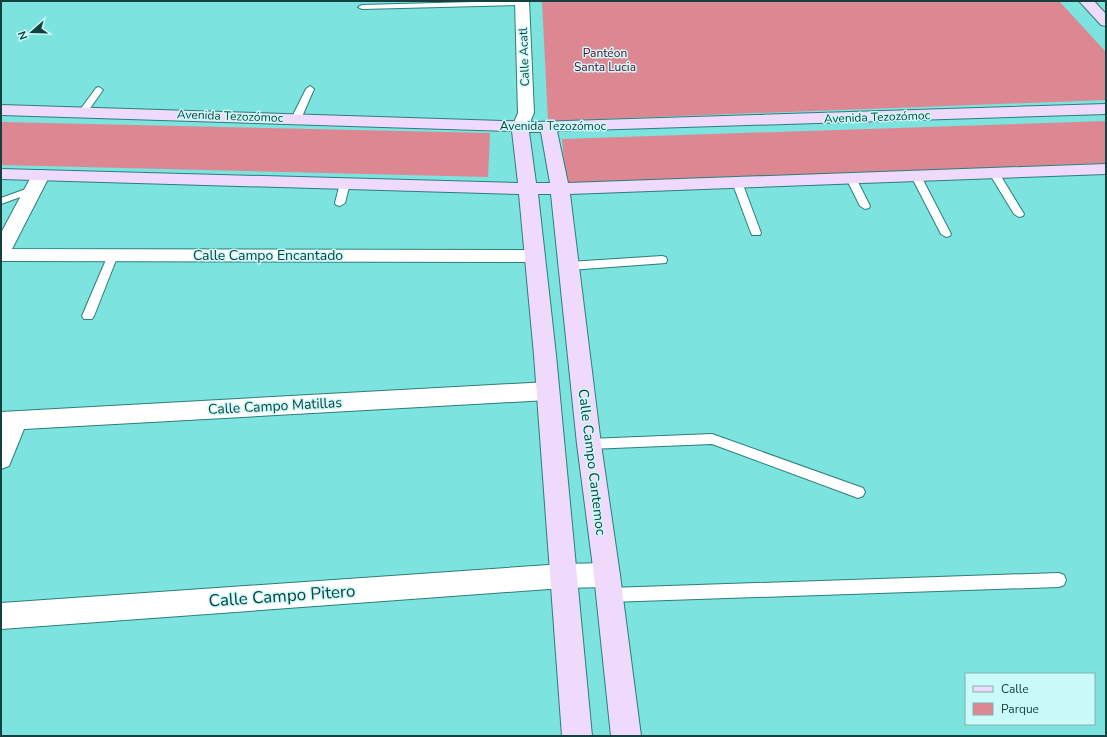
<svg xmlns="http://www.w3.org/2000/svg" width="1107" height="737" viewBox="0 0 1107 737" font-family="'Nunito Sans',sans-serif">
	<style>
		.green { fill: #dd8792 }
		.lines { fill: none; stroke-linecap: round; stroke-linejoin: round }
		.lane-casing { stroke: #2c7e7b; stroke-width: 2 }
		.street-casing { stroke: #2c7e7b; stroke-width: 2 }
		.secondary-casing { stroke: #2c7e7b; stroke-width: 2 }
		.lane { fill: #fff; fill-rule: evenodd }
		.street { fill: #fff; fill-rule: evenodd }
		.secondary { fill: #efdafb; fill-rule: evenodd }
		.labels { text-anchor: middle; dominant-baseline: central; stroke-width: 3; stroke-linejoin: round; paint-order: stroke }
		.far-park-label { font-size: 12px; fill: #690023; stroke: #cbfbf8 }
		.far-street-label { font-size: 12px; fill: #144140; stroke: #cbfbf8 }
		.street-label { font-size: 14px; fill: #144140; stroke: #cbfbf8 }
		.near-street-label { font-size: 17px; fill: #144140; stroke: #cbfbf8 }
	</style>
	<rect width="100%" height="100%" fill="#7ce3df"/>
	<path class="green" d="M 542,1 L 1059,1 L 1106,52 L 1106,100 L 548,121 Z
		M 1106,121 L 1106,163 L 566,184 L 562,139 Z
		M 1,122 L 490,133 L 488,177 L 1,165 Z"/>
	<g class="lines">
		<defs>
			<path id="lane" d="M 510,1 L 523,1 L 526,3 L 522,5 L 362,9 L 358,7 L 362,5 Z
				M 310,86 L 314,89 L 301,119 L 296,122 L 293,121 L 291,119 L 306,89 Z
				M 99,87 L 103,90 L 86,114 L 80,114 L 79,112 L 80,110 L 96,88 Z
				M 994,170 L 999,173 L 1024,214 L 1023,216 L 1019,217 L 1014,214 L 989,173 Z
				M 916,173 L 921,176 L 951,234 L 950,236 L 946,237 L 941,234 L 911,176 Z
				M 851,175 L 856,178 L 870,206 L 869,208 L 865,209 L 860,206 L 846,178 Z
				M 737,179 L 742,182 L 761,233 L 760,235 L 752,235 L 751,233 L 732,182 Z
				M 345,180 L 350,183 L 345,203 L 340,206 L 336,205 L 335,203 L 340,183 Z
				M 34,186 L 39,189 L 37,191 L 1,204 L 1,198 Z
				M 113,251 L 117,253 L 118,255 L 94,316 L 92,319 L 84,319 L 82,316 L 108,255 L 109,253 Z
				M 662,256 L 666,257 L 667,260 L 666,263 L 569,270 L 565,269 L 564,266 L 565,263 L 569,262 Z
				M 712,434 L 863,488 L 865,492 L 863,496 L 858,498 L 712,444 L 589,449 L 584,448 L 583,444 L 584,440 L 589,439 Z
				M 1059,573 L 1064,575 L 1066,580 L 1064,585 L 1059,587 L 609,602 L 604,600 L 602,595 L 604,590 L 609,588 Z"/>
			<path id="street" d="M 515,1 L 529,1 L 534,113 L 526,131 L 520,132 L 514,131 L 512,127 L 518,113 Z
				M 41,170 L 47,171 L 50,175 L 12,249 L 535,250 L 542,251 L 545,256 L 542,261 L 535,262 L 1,261 L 1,233 L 32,175 L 35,171 Z
				M 548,382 L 556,385 L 559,391 L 556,397 L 548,400 L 24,429 L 9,466 L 1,469 L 1,412 Z
				M 607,563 L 616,567 L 620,575 L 616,583 L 607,587 L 563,588 L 1,629 L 1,603 L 563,564 Z"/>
			<path id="secondary" d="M 1079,1 L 1094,1 L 1106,14 L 1106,26 L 1101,25 Z
				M 1106,104 L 1106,114 L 557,131 L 568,183 L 1106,164 L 1106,174 L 570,194 L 601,444 L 620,575 L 641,736 L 611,736 L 594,575 L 577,444 L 551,194 L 538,194 L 556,355 L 592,736 L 562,736 L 534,355 L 519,194 L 1,179 L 1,169 L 518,183 L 512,131 L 1,115 L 1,105 L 536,122 ZM 529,132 L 541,132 L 550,183 L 536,183 Z"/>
		</defs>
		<use href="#lane" class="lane-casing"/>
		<use href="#street" class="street-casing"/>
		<use href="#secondary" class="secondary-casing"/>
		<use href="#lane" class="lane"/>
		<use href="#street" class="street"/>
		<use href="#secondary" class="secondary"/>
	</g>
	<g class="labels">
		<g class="far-park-label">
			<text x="605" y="53">Pantéon<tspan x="605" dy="14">Santa Lucia</tspan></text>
		</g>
		<g class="far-street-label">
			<text transform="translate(524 57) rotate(-92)">Calle Acatl</text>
			<text transform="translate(230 116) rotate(2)">Avenida Tezozómoc</text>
			<text transform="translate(877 117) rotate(-2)">Avenida Tezozómoc</text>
			<text x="553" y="126">Avenida Tezozómoc</text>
		</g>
		<g class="street-label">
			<text x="268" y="255">Calle Campo Encantado</text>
			<text transform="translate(275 406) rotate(-3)">Calle Campo Matillas</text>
			<text transform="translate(592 462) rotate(83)">Calle Campo Cantemoc</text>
		</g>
		<g class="near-street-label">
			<text transform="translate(282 596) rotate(-4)">Calle Campo Pitero</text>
		</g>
	</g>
	<rect width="1107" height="737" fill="none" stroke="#144140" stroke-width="4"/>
	<rect x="965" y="673" width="130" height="52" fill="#cbfbf8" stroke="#82b1ae"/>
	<rect x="973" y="686" width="20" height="6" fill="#efdafb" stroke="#82b1ae"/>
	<text x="1001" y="693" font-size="12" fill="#144140">Calle</text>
	<rect x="973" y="703" width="20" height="12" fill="#dd8792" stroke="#82b1ae"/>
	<text x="1001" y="713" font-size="12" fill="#144140">Parque</text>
	<g transform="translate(32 32) rotate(250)" stroke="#cbfbf8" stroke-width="3" paint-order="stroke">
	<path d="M0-3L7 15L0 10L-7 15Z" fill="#144140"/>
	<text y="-6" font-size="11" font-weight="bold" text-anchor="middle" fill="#144140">N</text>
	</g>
</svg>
